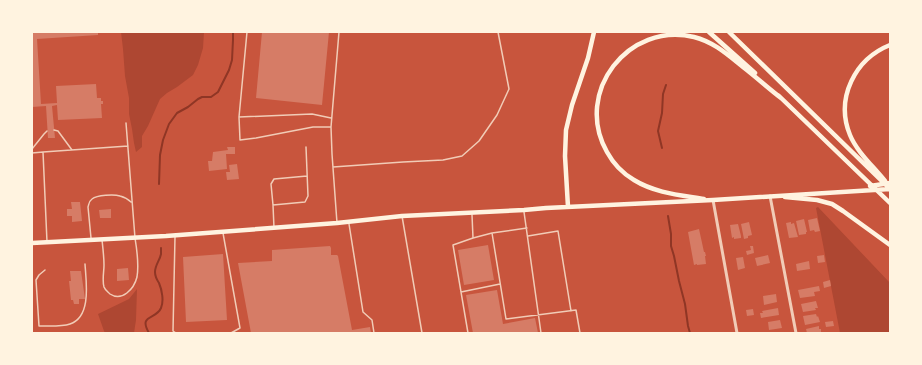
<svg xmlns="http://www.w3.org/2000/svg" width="922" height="365" viewBox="0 0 922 365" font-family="'Zilla Slab',serif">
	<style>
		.green { fill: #ae4732 }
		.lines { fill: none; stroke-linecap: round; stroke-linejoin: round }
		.stream { stroke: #8f3625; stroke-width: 2 }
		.building { fill: #d67c66 }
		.service { stroke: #f1ccb7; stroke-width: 1.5 }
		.minor { stroke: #f1ccb7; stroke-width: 3 }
		.primary { stroke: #fff3e0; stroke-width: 4.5 }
	</style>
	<rect width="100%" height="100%" fill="#c8553d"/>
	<path class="green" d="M 121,32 L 204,32 L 203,48 L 198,65 L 193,75 L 177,87 L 167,93 L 160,99 L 148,126 L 142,136 L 142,147 L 136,152 L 134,143 L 132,129 L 129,114 L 129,98 L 125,76 L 123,49 Z
		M 818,207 L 890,283 L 890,333 L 840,333 L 816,208 Z
		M 137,289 L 136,320 L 134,333 L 105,333 L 104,331 L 98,314 L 129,299 Z"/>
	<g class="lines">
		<path class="stream" d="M 662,148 L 658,131 L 662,113 L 663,94 L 666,85
			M 159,184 L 160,155 L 163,140 L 169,124 L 177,113 L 188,107 L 198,99 L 202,97 L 211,97 L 218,92 L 229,70 L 232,60 L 233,40 L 233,32
			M 668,216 L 671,234 L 671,246 L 674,256 L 679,281 L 685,304 L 688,326 L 690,333
			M 149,333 C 138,314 156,320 161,308 C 164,301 162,290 159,283 C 157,280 155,276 155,272 C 155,265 160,260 161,254 C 161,252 161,250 161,248"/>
	</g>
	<path class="building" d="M 32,32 L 98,32 L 98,35 L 37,39 L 41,104 L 57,103 L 56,86 L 96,84 L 97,98 L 101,98 L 101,101 L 103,101 L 103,104 L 101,104 L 102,118 L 58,120 L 57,105 L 52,106 L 55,138 L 48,138 L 46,106 L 32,107 Z
		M 262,32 L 329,32 L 322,105 L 256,98 Z
		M 227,147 L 235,147 L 235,154 L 226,154 L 227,169 L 209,171 L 208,161 L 212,161 L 213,152 L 228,150 Z
		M 237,164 L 239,179 L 227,180 L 226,172 L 230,172 L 229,165 Z
		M 71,202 L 80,202 L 82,221 L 72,222 L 72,216 L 67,216 L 67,209 L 72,209 Z
		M 111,209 L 111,218 L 100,218 L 99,210 Z
		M 817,218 L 820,231 L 815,232 L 814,230 L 810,231 L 808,220 Z
		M 804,219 L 807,232 L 806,232 L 806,234 L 799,235 L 796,221 Z
		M 749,222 L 752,235 L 748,236 L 748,238 L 744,239 L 741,224 Z
		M 791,222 L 791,224 L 794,223 L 798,237 L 789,238 L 786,223 Z
		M 738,224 L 741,236 L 741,238 L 734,239 L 734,237 L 732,238 L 730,225 Z
		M 699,229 L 704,252 L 705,252 L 706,256 L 705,256 L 706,264 L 697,265 L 697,264 L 694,265 L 688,232 Z
		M 488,245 L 494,280 L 464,285 L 458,250 Z
		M 330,246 L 331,248 L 331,255 L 337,255 L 338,256 L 352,330 L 370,327 L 371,333 L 251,333 L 238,263 L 272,261 L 272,250 Z
		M 750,246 L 753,246 L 754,253 L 747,255 L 746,251 L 751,250 Z
		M 223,254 L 227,320 L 186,322 L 183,257 Z
		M 768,255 L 770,263 L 757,266 L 755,258 Z
		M 824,255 L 825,262 L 818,263 L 817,256 Z
		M 743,257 L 745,268 L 738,270 L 736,258 Z
		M 809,261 L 810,269 L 797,271 L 796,264 Z
		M 128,268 L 129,280 L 117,281 L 117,269 Z
		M 70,271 L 81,271 L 85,299 L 79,299 L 79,304 L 74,304 L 73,300 L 71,300 L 69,281 L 71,281 Z
		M 830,280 L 831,286 L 824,288 L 823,282 Z
		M 819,286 L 820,291 L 814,292 L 815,296 L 800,298 L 798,290 Z
		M 497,290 L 503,324 L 535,318 L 538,333 L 473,333 L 466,295 Z
		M 776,294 L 777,302 L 764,305 L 763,296 Z
		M 816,301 L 818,308 L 815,308 L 816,310 L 803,312 L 801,304 Z
		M 778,308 L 779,315 L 761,318 L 760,313 L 763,313 L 762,311 Z
		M 753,309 L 754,315 L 747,316 L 746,310 Z
		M 816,314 L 817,317 L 818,316 L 820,322 L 805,325 L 803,316 Z
		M 780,320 L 782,328 L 769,330 L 768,322 Z
		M 833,321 L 834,326 L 826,327 L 825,322 Z
		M 819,326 L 819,329 L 821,329 L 821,332 L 820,333 L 807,333 L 806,329 Z"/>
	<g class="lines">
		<path class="service" d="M 239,117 L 247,32
			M 331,127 L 313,127 L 256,138 L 240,140 L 239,117 L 312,114 L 331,118
			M 54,130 L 58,131 L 72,150
			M 32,149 L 44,134 L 47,131
			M 43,152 L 128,146
			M 32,153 L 43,152 L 47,242
			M 333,167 L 403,162 L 443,160 L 462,156 L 479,141 L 497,115 L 509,89 L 498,32
			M 273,205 L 271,184 L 274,179 L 307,176
			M 524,212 L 541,333
			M 472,215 L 473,238 L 492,233 L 527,228
			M 402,216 L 422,333
			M 337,223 L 332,154 L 331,127 L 339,32
			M 349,224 L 363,312 L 372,320 L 374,333
			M 274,228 L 273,205 L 305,202 L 308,196 L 306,147
			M 223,233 L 240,328 L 231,333
			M 492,233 L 506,319 L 576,310 L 580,333
			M 528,236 L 558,231 L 571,311
			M 175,237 L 173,331 L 176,333
			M 91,238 L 88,207 C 89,204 89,201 92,199 C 97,195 114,194 120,196 C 124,197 128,199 131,202
			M 102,240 C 103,249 104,257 104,265 C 104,272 102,280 104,287 C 105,290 108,292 110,294 C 122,302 134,289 137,277 C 139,265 137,250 135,238 L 126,123
			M 45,270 L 39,275 L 36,280 L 39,326 C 49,326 61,327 70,324 C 92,317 86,281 85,264
			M 461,292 L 500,284
			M 468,333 L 453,245 L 473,238"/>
		<path class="minor" d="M 770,196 L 796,333
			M 713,200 L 737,333"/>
		<path class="primary" d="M 709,32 L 755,73
			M 729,32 L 890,189
			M 779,96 L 890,203
			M 885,181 C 873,166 857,152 850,135 C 835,98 855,59 890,45
			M 870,186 L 890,183
			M 785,197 L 817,200 L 832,204 L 843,211 L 890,245
			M 704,199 C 680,195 655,193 634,180 C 622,173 613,163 607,152 C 573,92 629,21 694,37 C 714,42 728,55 743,67 C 756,77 768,88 781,98
			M 568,207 L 565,156 L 566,130 L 572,105 L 588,58 L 594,32
			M 32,243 L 166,236 L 337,223 L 402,216 L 524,210 L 546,208 L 713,200 L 890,189"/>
	</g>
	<rect width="922" height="365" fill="none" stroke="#fff3e0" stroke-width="66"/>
</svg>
